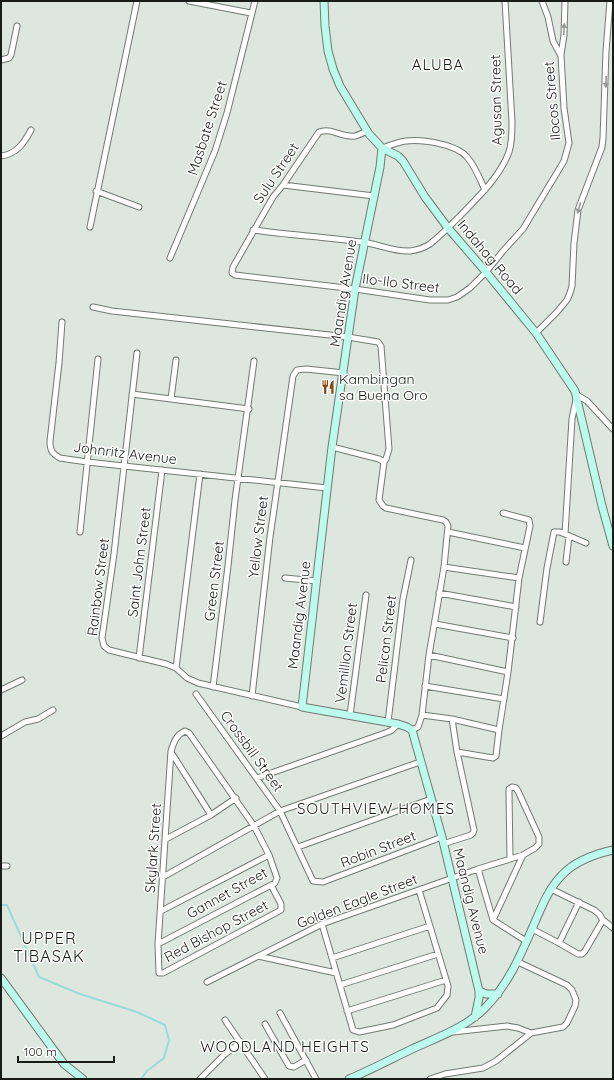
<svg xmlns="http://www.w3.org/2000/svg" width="614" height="1080" viewBox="0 0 614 1080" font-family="Quicksand,sans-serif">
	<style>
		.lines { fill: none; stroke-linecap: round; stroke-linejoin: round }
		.stream { stroke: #9bdbd5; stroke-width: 2 }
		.street-casing { stroke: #717a73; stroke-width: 7 }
		.secondary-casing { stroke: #717a73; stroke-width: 9 }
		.street { stroke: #fff; stroke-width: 5 }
		.secondary { stroke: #bcfaeb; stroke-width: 7 }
		.oneway { fill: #979998 }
		.labels { text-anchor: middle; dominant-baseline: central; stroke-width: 3; stroke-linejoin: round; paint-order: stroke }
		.street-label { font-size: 14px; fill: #181c19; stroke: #fff }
		.poi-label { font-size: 14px; fill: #181c19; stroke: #fff; text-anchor: start }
		.neighbourhood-label { font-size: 15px; letter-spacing: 1px; fill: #181c19; stroke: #fff }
		.quarter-label { font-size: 16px; letter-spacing: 1px; fill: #181c19; stroke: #fff }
	</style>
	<rect width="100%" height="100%" fill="#dde7df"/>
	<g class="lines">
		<path class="stream" d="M 1,905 L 7,905 L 39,977 L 80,994 L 137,1012 L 165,1025 L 169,1040 L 164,1058 L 147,1071 L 141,1079"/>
		<defs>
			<path id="street" d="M 189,1 L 251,13
				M 561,55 L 564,35 L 565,1
				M 1,60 L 9,58 L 11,55 L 17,26
				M 367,131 C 363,133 359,135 355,136 C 342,138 331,127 319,132 L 283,185 L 273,197 L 233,267 L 232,273 L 235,275 L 355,289 L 430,300 L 448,300 L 457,297 L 470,288 L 486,272 L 503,251 L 523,229 L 564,161 L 569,143 L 564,108 L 561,56 L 553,41 L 548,17 L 542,1
				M 382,148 C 389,146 397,142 406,141 C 422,139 456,144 467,157 C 475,166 480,179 485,190
				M 1,156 C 17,154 24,143 31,130
				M 283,185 L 374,196
				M 96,191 L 139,207
				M 90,227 L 137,1
				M 253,230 C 290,235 326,237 362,242 C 378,244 394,252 410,251 C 417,250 424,248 430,244 C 440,236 450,226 459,217 C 477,198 500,177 509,152 C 512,143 512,132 512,122 L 505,1
				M 170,258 L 215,151 L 227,113 L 255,1
				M 93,307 L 112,311 L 348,337 L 378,342 L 381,346 L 389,449 L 386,459 L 384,462
				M 62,322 L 59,363 L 50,441 C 50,450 52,454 60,458 L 87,462 L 327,488
				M 536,333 L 557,312 L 567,300 L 570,293 L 572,286 L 574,243 L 578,210 L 602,147 L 603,138 L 606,51 L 610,1
				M 137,353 L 114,554 L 102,638 L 104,646 L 109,650 L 166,664 L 176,668 L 187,678 L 198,683 L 302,707
				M 132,394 L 249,409
				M 171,399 L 176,360
				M 332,447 L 379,459 L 384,462 L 379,500 L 383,506 L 386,508 L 443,520 L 446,522 L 448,526 L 444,567 L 429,655 L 422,715 L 418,727 L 412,730
				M 80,532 L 98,359
				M 448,532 L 525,548
				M 565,534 L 572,419 L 577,395 L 587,401 L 613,429
				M 566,562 L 569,536
				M 444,567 L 519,578
				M 285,578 L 316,581
				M 439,593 L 516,607
				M 540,622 L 547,568 L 554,532 L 560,532 L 586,543
				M 435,624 L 513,638
				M 429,655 L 508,672
				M 139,658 L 162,470
				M 176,668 L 200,474
				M 425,686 L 504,699
				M 213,687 L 228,566 L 235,500 L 254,361
				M 1,690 L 22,680
				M 196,694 L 280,811 L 313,881 L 323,882 L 442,837
				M 252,696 L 270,537 L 293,376 L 297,370 L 306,369 L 344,373
				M 350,715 L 366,595
				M 422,715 L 452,719 L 499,730 L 508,672 L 519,578 L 530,526 L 529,520 L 503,513
				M 388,722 L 403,599 L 411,560
				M 1,736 L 25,722 L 38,719 L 53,710
				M 171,752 L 211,815
				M 457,752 L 493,758 L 496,756 L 499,730
				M 257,778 L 388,732 L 392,730 L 398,724
				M 166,839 L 211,815 L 236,798
				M 443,844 L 471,835 L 473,833 L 474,830 L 457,752 L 452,719
				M 298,847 L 431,799
				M 1,866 L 7,866
				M 478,869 L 493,920 L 526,941
				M 163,877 L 280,811 L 420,762
				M 551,889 L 594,910 L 599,914 L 603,920 L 613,928
				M 161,911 L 269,855
				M 493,920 L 523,855
				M 322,924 L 353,1030 L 359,1032 L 393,1025 L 437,1008 L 447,995 L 448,986 L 419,890
				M 532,929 L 559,943 L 578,954 L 582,954 L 585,951 L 603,920
				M 559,943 L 579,902
				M 158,944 L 275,883 L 277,878 L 269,855 L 254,826 L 189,733 L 185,731 C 176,735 174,742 171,751 L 158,944 L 159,973 L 163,973 L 281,910 L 281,904 L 271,885
				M 258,956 L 336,973
				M 332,958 L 430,926
				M 207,982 L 322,924 L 478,869 L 523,855 L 535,848 L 539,844 L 539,837 L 518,791 L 516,788 L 512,787 L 509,789 L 509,793 L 510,858
				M 340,985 L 438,954
				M 347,1011 L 446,980
				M 280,1013 L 316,1079
				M 225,1020 L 265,1079
				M 265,1024 L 289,1066 L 294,1067 L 306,1060
				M 453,1032 L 507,1026 L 518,1028 L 531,1033
				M 200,1079 L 224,1055 L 241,1042
				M 430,1079 L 445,1074 L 483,1068 L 496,1061 L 531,1033 L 563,1027 L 567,1023 L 575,1006 L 576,1000 L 572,990 L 567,985 L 518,962"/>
			<path id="secondary" d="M 324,1 L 325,26 L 328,51 L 333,69 L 340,86 L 369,134 L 382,148 L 398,156 L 403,161 L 425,197 L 448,228 L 486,272 L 536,333 L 575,391 L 602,506 L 613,546
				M 382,148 L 380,167 L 355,289 L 332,447 L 302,707 L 398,724 L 407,727 L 412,730 L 442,837 L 479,991 L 479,998 L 475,1017
				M 1,978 L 64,1064 L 83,1079
				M 479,991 L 486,994 L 498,994
				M 349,1079 C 371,1070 391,1059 412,1049 C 438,1037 465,1028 485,1008 C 509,984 522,952 535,922 C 542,906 549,888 562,875 C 575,861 595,854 613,850"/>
		</defs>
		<use href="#street" class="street-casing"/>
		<use href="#secondary" class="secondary-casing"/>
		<use href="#street" class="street"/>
		<use href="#secondary" class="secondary"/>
	</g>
	<defs><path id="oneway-solid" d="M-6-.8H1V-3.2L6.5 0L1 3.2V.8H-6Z"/></defs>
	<g class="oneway">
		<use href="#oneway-solid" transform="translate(564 29) rotate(-87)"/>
		<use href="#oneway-solid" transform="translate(606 82) rotate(92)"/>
		<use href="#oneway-solid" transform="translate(579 208) rotate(106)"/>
	</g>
	<defs>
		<symbol id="restaurant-bare" viewBox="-9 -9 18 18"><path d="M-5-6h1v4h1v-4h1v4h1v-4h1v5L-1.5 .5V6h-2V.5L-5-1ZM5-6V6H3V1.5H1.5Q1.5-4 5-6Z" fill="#86450e" stroke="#fff" stroke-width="2.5" paint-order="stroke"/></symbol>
	</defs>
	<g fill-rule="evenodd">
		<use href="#restaurant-bare" x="318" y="377" width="20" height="20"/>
	</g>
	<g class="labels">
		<g class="street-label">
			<text transform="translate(496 100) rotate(-91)">Agusan Street</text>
			<text transform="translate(552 101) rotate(-95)">Ilocos Street</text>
			<text transform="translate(207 128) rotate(-72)">Masbate Street</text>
			<text transform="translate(276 173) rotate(-56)">Sulu Street</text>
			<text transform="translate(490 257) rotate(50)">Indahag Road</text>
			<text transform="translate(401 283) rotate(7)">Ilo-Ilo Street</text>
			<text transform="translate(343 293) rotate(-81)">Maandig Avenue</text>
			<text transform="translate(125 453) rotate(7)">Johnritz Avenue</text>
			<text transform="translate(258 537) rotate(-83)">Yellow Street</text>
			<text transform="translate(139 562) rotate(-83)">Saint John Street</text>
			<text transform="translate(214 581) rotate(-83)">Green Street</text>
			<text transform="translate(98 587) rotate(-83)">Rainbow Street</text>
			<text transform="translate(299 615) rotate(-83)">Maandig Avenue</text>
			<text transform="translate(386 639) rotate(-83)">Pelican Street</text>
			<text transform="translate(346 653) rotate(-83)">Vemillion Street</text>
			<text transform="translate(252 751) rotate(54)">Crossbill Street</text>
			<text transform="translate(153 848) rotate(-86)">Skylark Street</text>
			<text transform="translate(378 849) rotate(-21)">Robin Street</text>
			<text transform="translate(227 893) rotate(-29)">Gannet Street</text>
			<text transform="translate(357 901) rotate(-21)">Golden Eagle Street</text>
			<text transform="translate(471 901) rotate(76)">Maandig Avenue</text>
			<text transform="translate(216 931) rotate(-28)">Red Bishop Street</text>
		</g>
		<g class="poi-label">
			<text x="339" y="379">Kambingan<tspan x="339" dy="16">sa Buena Oro</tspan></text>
		</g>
		<g class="neighbourhood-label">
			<text x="438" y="64">ALUBA</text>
			<text x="376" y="808">SOUTHVIEW HOMES</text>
			<text x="285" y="1046">WOODLAND HEIGHTS</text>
		</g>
		<g class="quarter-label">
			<text x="49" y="938">UPPER<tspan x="49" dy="18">TIBASAK</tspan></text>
		</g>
	</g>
	<rect width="614" height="1080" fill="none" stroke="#181c19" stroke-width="4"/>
	<path d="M18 1056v6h96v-6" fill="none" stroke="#181c19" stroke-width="2"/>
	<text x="24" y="1056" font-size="12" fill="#181c19" stroke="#ffffff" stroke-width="3" paint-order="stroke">100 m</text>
</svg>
